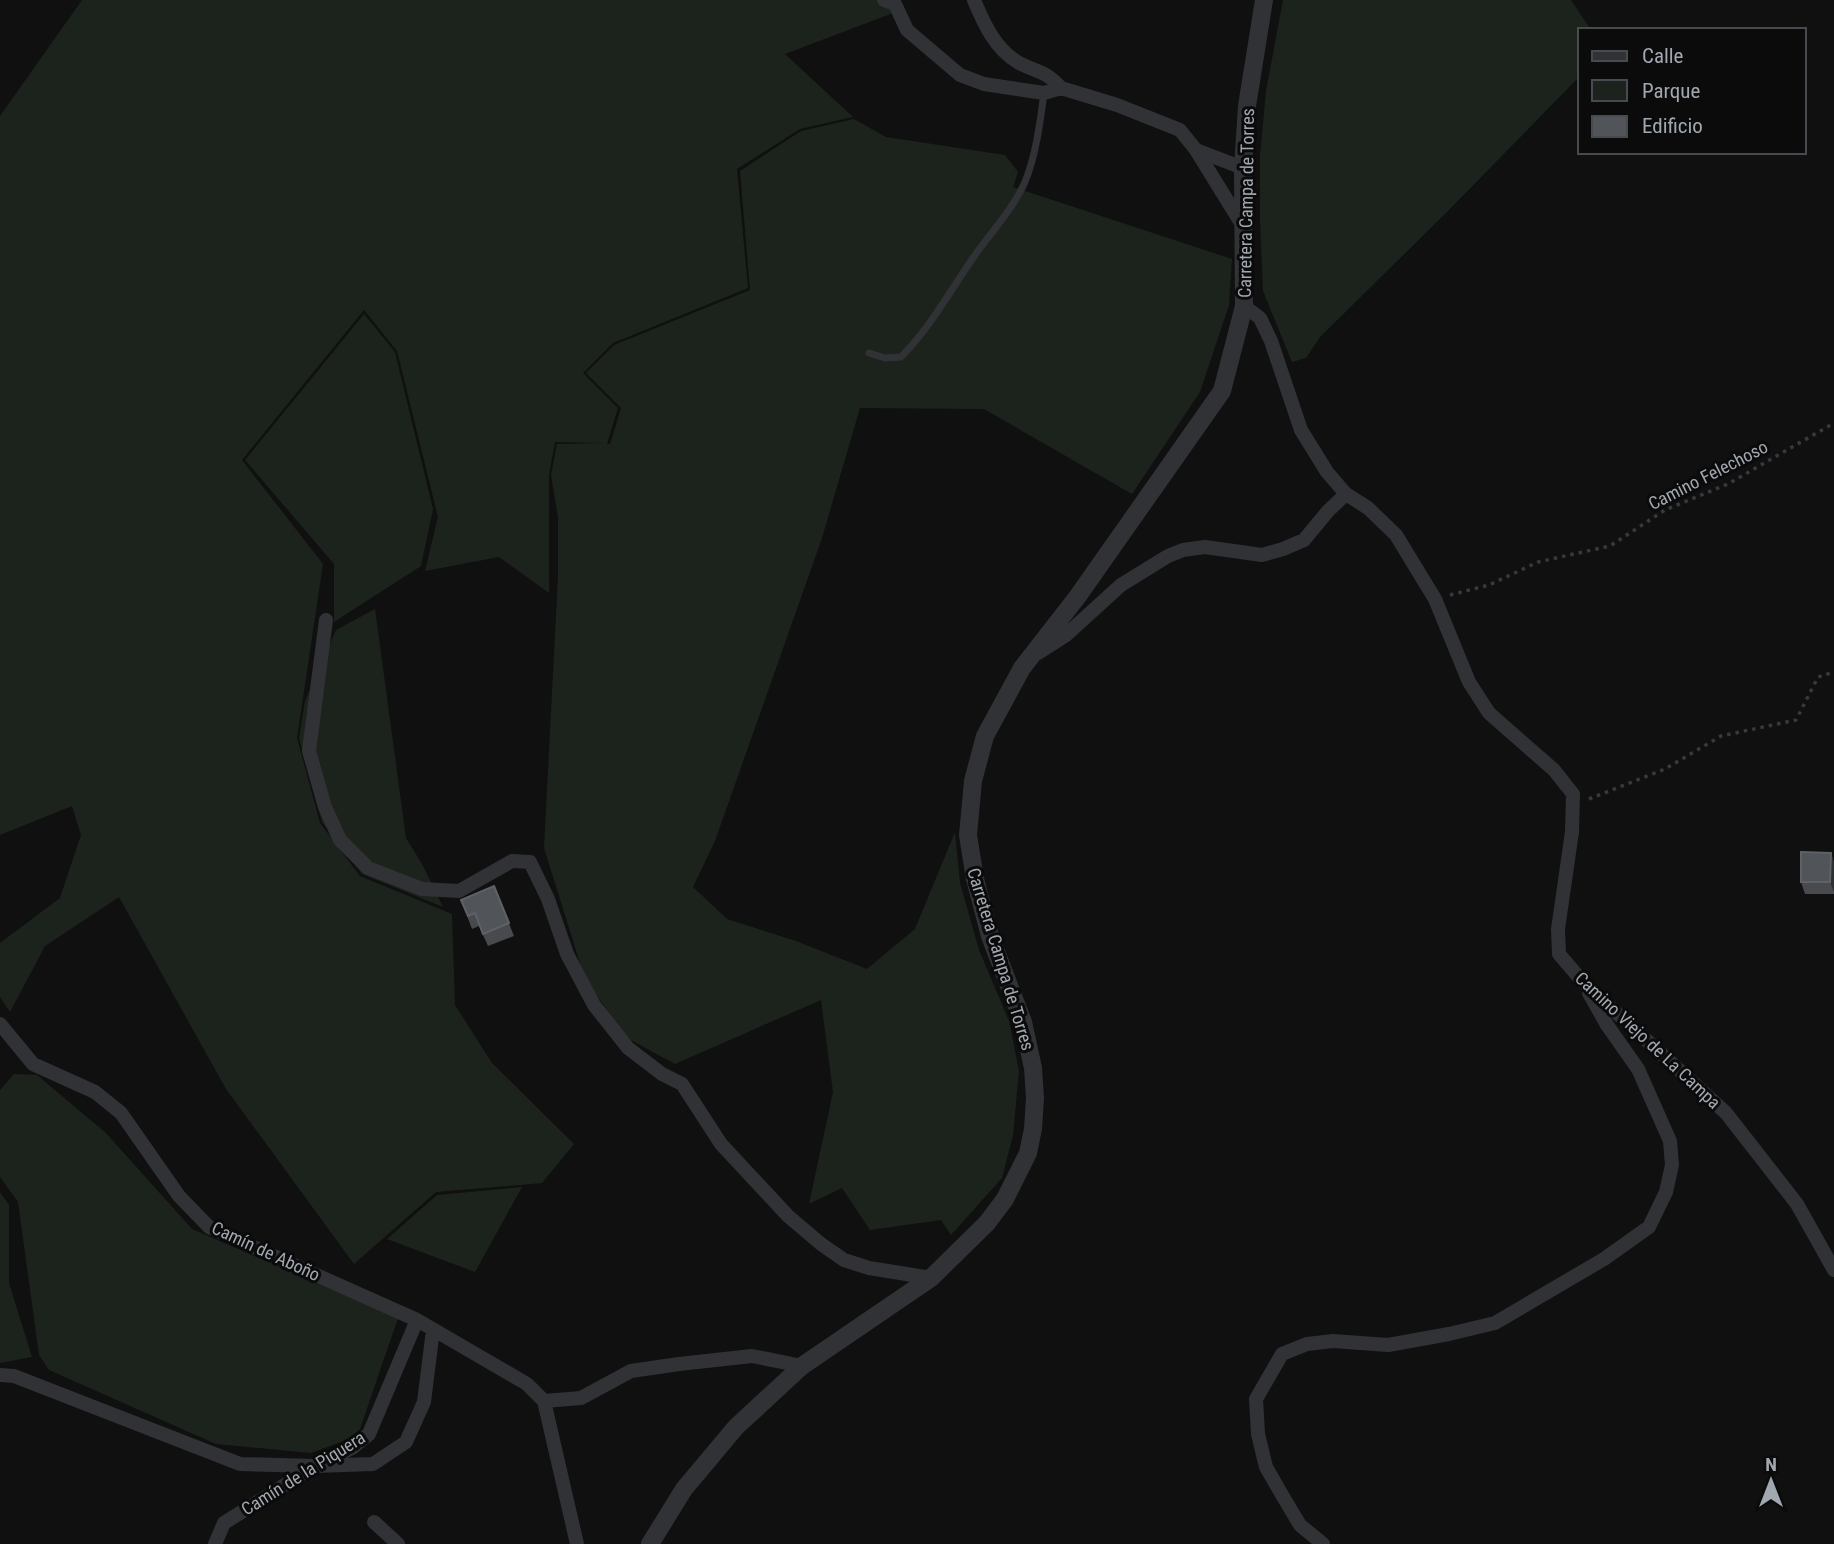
<svg xmlns="http://www.w3.org/2000/svg" width="1834" height="1544" viewBox="0 0 1834 1544" font-family="'Roboto Condensed',sans-serif">
	<style>
		.green { fill: #1c231d }
		.lines { fill: none; stroke-linecap: round; stroke-linejoin: round }
		.path { stroke: #37393c; stroke-width: 3.5; stroke-dasharray: 3.5 5; stroke-linecap: butt }
		.service { stroke: #313235; stroke-width: 7 }
		.minor { stroke: #313235; stroke-width: 14 }
		.tertiary { stroke: #313235; stroke-width: 18 }
		.wall { fill: #484a4d }
		.shaded-wall { fill: #2d2f31 }
		.building { fill: #515458; stroke: #5e6166; stroke-width: 2 }
		.labels { text-anchor: middle; dominant-baseline: central; stroke-width: 6; stroke-linejoin: round; paint-order: stroke }
		.street-label { font-size: 18px; fill: #a2a8b0; stroke: #0b0b0c }
	</style>
	<rect width="100%" height="100%" fill="#101011"/>
	<path class="green" d="M 82,0 L 890,0 L 893,13 L 785,54 L 853,117 L 800,129 L 737,169 L 748,288 L 613,343 L 583,373 L 618,408 L 607,444 L 610,444 L 621,408 L 586,373 L 614,345 L 750,290 L 740,171 L 801,131 L 854,119 L 886,137 L 1005,155 L 1018,172 L 1013,187 L 1232,259 L 1229,305 L 1200,392 L 1132,494 L 984,409 L 860,408 L 822,538 L 715,841 L 693,887 L 727,919 L 796,941 L 867,969 L 915,929 L 955,832 L 960,883 L 979,950 L 1009,1021 L 1019,1071 L 1013,1135 L 1002,1178 L 951,1235 L 941,1220 L 870,1230 L 842,1188 L 809,1204 L 833,1092 L 821,1000 L 675,1064 L 627,1038 L 585,979 L 544,848 L 558,576 L 558,517 L 551,475 L 557,444 L 603,443 L 555,442 L 549,475 L 549,593 L 499,557 L 425,571 L 438,517 L 397,351 L 364,310 L 242,460 L 323,564 L 297,738 L 320,823 L 360,876 L 452,914 L 455,1005 L 492,1063 L 574,1144 L 542,1183 L 436,1192 L 354,1264 L 226,1089 L 119,897 L 45,946 L 10,1012 L 0,997 L 0,943 L 60,898 L 81,835 L 72,806 L 0,835 L 0,116 Z
		M 1283,0 L 1571,0 L 1591,30 L 1580,30 L 1580,76 L 1446,213 L 1320,337 L 1306,358 L 1292,362 L 1263,291 L 1260,218 L 1260,155 L 1266,91 Z
		M 364,314 L 395,352 L 433,509 L 421,566 L 334,622 L 334,564 L 245,460 Z
		M 375,609 L 406,838 L 422,864 L 443,907 L 362,874 L 322,822 L 299,738 L 305,701 L 336,630 Z
		M 14,1074 L 37,1075 L 106,1133 L 192,1229 L 398,1318 L 360,1429 L 349,1439 L 311,1453 L 216,1444 L 49,1370 L 39,1355 L 18,1202 L 0,1177 L 0,1090 Z
		M 522,1187 L 475,1272 L 387,1239 L 437,1195 Z
		M 0,1192 L 9,1205 L 9,1283 L 32,1357 L 0,1363 Z"/>
	<g class="lines">
		<path class="path" d="M 1450,595 L 1489,585 L 1538,562 L 1610,546 L 1665,510 L 1728,484 L 1834,423
			M 1589,799 L 1665,769 L 1721,736 L 1796,720 L 1818,677 L 1834,672"/>
		<path class="service" d="M 869,353 L 885,358 L 901,357 C 930,328 950,291 973,258 C 991,232 1012,211 1025,182 C 1036,155 1040,123 1044,93"/>
		<path class="minor" d="M 884,0 L 895,4 L 907,30 L 960,75 L 984,84 L 1044,93 L 1061,88
			M 974,0 C 984,24 995,49 1019,63 C 1038,73 1045,70 1061,88
			M 1061,88 L 1117,105 L 1180,130 L 1196,150 L 1243,168
			M 1196,150 L 1243,226
			M 1244,306 L 1260,318 L 1271,341 L 1301,430 L 1327,472 L 1346,494 L 1368,508 L 1396,535 L 1435,599 L 1469,682 L 1489,713 L 1554,770 L 1573,794 L 1572,832 L 1558,929 L 1559,954 L 1583,982 L 1726,1113 L 1797,1204 L 1834,1270
			M 326,620 L 309,751 L 325,807 L 340,840 L 368,868 L 422,889 L 459,891 L 512,861 L 530,862 L 548,899 L 567,954 L 594,1005 L 628,1048 L 662,1074 L 682,1084 L 721,1144 L 788,1216 L 821,1244 L 844,1260 L 869,1268 L 931,1278
			M 1038,653 L 1066,635 L 1121,585 L 1168,556 L 1183,550 L 1205,547 L 1262,555 L 1283,549 L 1304,540 L 1328,511 L 1346,494
			M 0,1024 L 33,1064 L 95,1092 L 121,1113 L 179,1196 L 209,1227 L 417,1320 L 527,1384 L 544,1401 L 577,1544
			M 0,1375 L 14,1376 L 240,1464 L 315,1466 L 373,1464 L 406,1442 L 424,1402 L 433,1330
			M 544,1401 L 581,1398 L 631,1371 L 679,1364 L 752,1356 L 802,1366
			M 374,1522 L 398,1544
			M 215,1544 L 224,1523 L 315,1466 L 352,1448 L 369,1434 L 417,1320
			M 1323,1544 L 1300,1525 L 1285,1500 L 1266,1467 L 1258,1434 L 1256,1399 L 1282,1354 L 1307,1344 L 1333,1341 L 1388,1345 L 1449,1334 L 1495,1323 L 1604,1259 L 1649,1227 L 1666,1192 L 1672,1165 L 1670,1141 L 1638,1069 L 1607,1025 L 1589,993"/>
		<path class="tertiary" d="M 650,1544 L 684,1489 L 736,1427 L 802,1366 L 931,1278 L 987,1223 L 1005,1199 L 1028,1153 L 1033,1129 L 1035,1098 L 1033,1068 L 1023,1022 L 990,936 L 975,879 L 968,835 L 973,781 L 985,736 L 1022,668 L 1078,596 L 1222,391 L 1244,306 L 1243,168 L 1247,106 L 1264,0"/>
	</g>
	<path class="wall" d="M 1831,853 L 1834,863 L 1834,894 L 1805,894 L 1801,882 Z
		M 494,886 L 514,936 L 488,946 L 479,926 L 472,929 L 461,900 Z"/>
	<path class="shaded-wall" d="M 1831,853 L 1834,863 L 1834,892 L 1830,882 Z"/>
	<path class="building" d="M 1801,852 L 1831,853 L 1830,882 L 1801,882 Z
		M 494,886 L 509,923 L 483,934 L 475,913 L 468,916 L 461,900 Z"/>
	<g class="labels">
		<g class="street-label">
			<text transform="translate(1246 203) rotate(-89)">Carretera Campa de Torres</text>
			<text transform="translate(1708 475) rotate(-27)">Camino Felechoso</text>
			<text transform="translate(1001 959) rotate(73)">Carretera Campa de Torres</text>
			<text transform="translate(1648 1040) rotate(43)">Camino Viejo de La Campa</text>
			<text transform="translate(266 1251) rotate(25)">Camín de Aboño</text>
			<text transform="translate(303 1473) rotate(-32)">Camín de la Piquera</text>
		</g>
	</g>
	<rect x="1578" y="28" width="228" height="126" fill="#0b0b0c" stroke="#474a4e" stroke-width="2"/>
	<rect x="1592" y="51" width="35" height="10" fill="#313235" stroke="#474a4e" stroke-width="2"/>
	<text x="1642" y="63" font-size="21" fill="#a2a8b0">Calle</text>
	<rect x="1592" y="80" width="35" height="21" fill="#1c231d" stroke="#474a4e" stroke-width="2"/>
	<text x="1642" y="98" font-size="21" fill="#a2a8b0">Parque</text>
	<rect x="1592" y="116" width="35" height="21" fill="#515458" stroke="#474a4e" stroke-width="2"/>
	<text x="1642" y="133" font-size="21" fill="#a2a8b0">Edificio</text>
	<g transform="translate(1771 1481)" stroke="#0b0b0c" stroke-width="5" paint-order="stroke">
	<path d="M0-5L12 26L0 18L-12 26Z" fill="#a2a8b0"/>
	<text y="-10" font-size="19" font-weight="bold" text-anchor="middle" fill="#a2a8b0">N</text>
	</g>
</svg>
